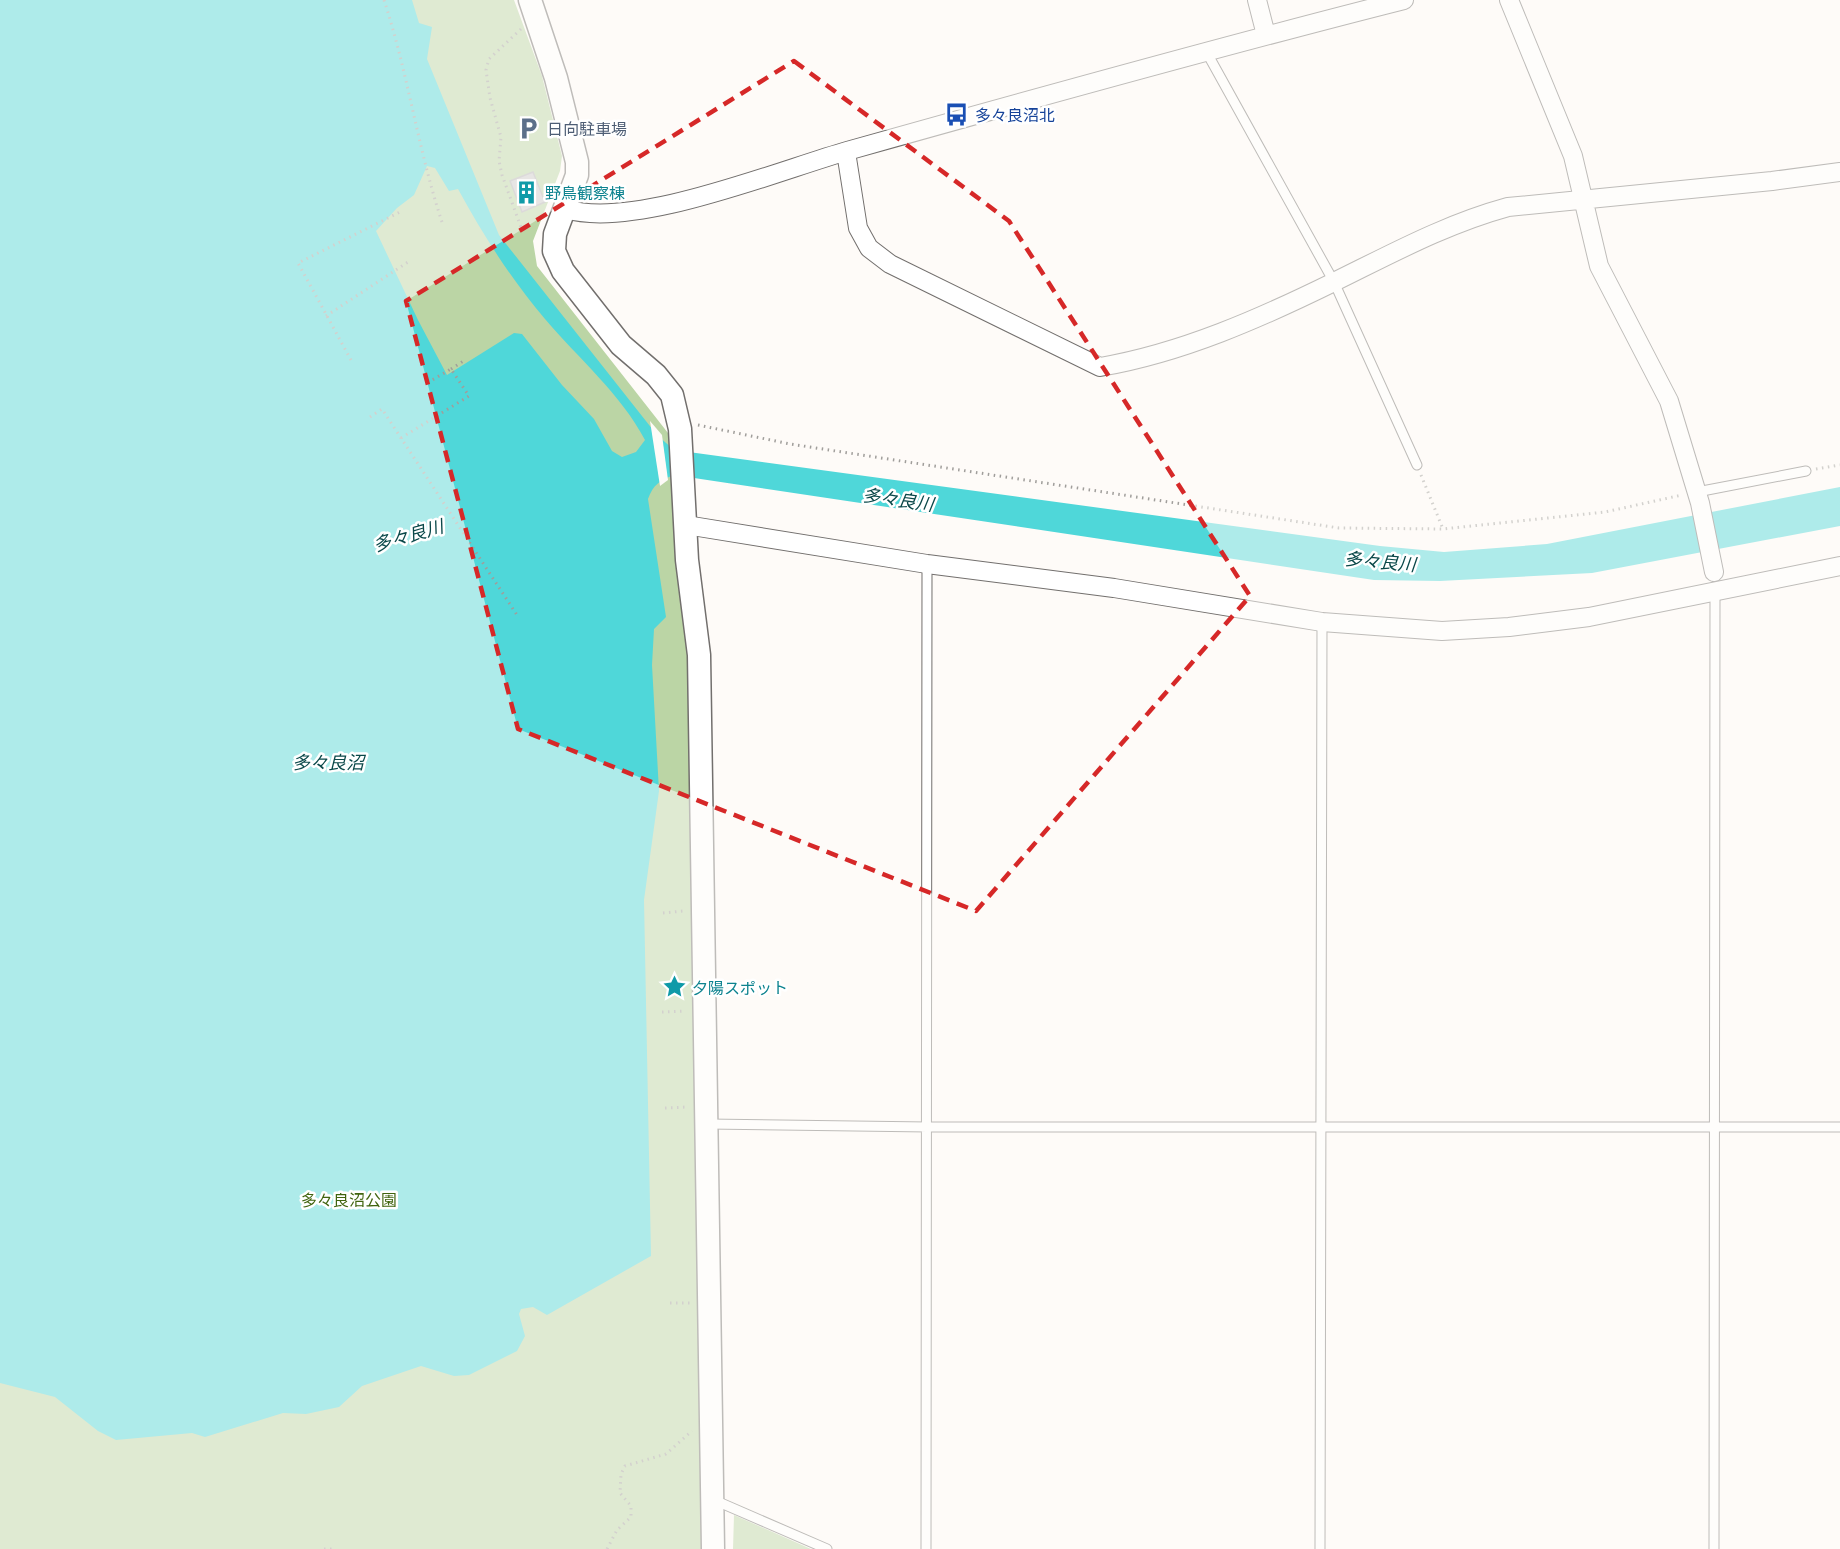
<svg xmlns="http://www.w3.org/2000/svg" width="1840" height="1549" viewBox="0 0 1840 1549" font-family="'Exo 2','Noto Sans JP',sans-serif">
	<style>
		.green { fill: #bbd5a5 }
		.water { fill: #4fd7d9; fill-rule: evenodd }
		.pier { fill: #fefbf8 }
		.building { fill: #cccacd; stroke: #b4b2b5; stroke-width: 1.5 }
		.lines { fill: none; stroke-linecap: round; stroke-linejoin: round }
		.service-casing { stroke: #726f6d; stroke-width: 11 }
		.minor-casing { stroke: #726f6d; stroke-width: 20 }
		.tertiary-casing { stroke: #726f6d; stroke-width: 25 }
		.path { stroke: #a09e9b; stroke-width: 3; stroke-dasharray: 1.5 4.5; stroke-linecap: butt }
		.service { stroke: #fff; stroke-width: 9 }
		.minor { stroke: #fff; stroke-width: 18 }
		.tertiary { stroke: #fff; stroke-width: 22 }
		.marked { fill: none; stroke: #d62828; stroke-width: 4.5; stroke-dasharray: 12 8; stroke-linejoin: round }
		.labels { text-anchor: middle; dominant-baseline: central; stroke-width: 5; stroke-linejoin: round; paint-order: stroke }
		.transit-label { font-size: 16px; fill: #164399; stroke: #fff; text-anchor: start }
		.service-label { font-size: 16px; fill: #4e5e75; stroke: #fff; text-anchor: start }
		.culture-label { font-size: 16px; fill: #0d838f; stroke: #fff; text-anchor: start }
		.park-label { font-size: 16px; fill: #40640f; stroke: #fff }
		.water-label { font-size: 18px; font-style: italic; fill: #0a4849; stroke: #fff }
	</style>
	<rect width="100%" height="100%" fill="#fefbf8"/>
	<path class="green" d="M 0,0 L 514,0 L 542,76 L 562,156 L 560,171 L 533,241 L 537,266 L 668,433 L 673,446 L 689,669 L 703,1549 L 0,1549 Z
		M 734,1515 L 811,1549 L 733,1549 Z"/>
	<path class="water" d="M 0,0 L 412,0 L 419,23 L 432,27 L 427,59 L 499,235 L 657,435 L 674,450 L 1380,546 L 1444,552 L 1547,544 L 1840,487 L 1840,526 L 1592,573 L 1440,581 L 1374,580 L 674,475 C 660,480 653,485 648,499 L 666,617 L 654,629 L 652,665 L 659,791 L 644,900 L 651,1256 L 547,1315 L 533,1307 L 521,1309 L 519,1314 L 525,1336 L 517,1351 L 469,1375 L 454,1376 L 421,1366 L 362,1386 L 339,1407 L 306,1414 L 283,1413 L 205,1437 L 192,1433 L 116,1440 L 98,1431 L 55,1397 L 0,1383 ZM 427,166 L 435,168 L 449,191 L 458,189 C 483,235 511,279 545,319 C 578,358 621,394 645,440 L 636,452 L 622,457 L 612,451 L 594,419 L 562,385 L 522,334 L 514,333 L 447,375 L 418,320 L 376,231 L 397,208 L 414,195 Z"/>
	<path class="pier" d="M 650,421 L 662,435 L 668,480 L 660,486 Z"/>
	<path class="building" d="M 533,172 L 545,202 L 522,212 L 510,181 Z"/>
	<g class="lines">
		<defs>
			<path id="service" d="M 1207,53 L 1334,282 L 1417,465
				M 1697,492 L 1806,471
				M 707,1124 L 928,1127 L 1840,1127
				M 714,1500 L 827,1549
				M 926,1549 L 927,564
				M 1320,1549 L 1322,622
				M 1714,1549 L 1715,589"/>
			<path id="minor" d="M 1257,0 L 1266,35
				M 1509,0 L 1573,156 L 1599,266 L 1669,401 L 1700,503 L 1714,572
				M 846,152 L 858,228 L 869,248 L 890,264 L 1100,367 C 1182,353 1261,318 1336,281 C 1393,253 1446,224 1508,207 L 1772,181 L 1840,172
				M 566,209 C 633,230 777,171 847,151 C 1032,99 1218,47 1404,0
				M 686,525 L 927,564 L 1114,588 L 1322,622 L 1442,631 L 1509,627 L 1589,617 L 1840,566"/>
			<path id="tertiary" d="M 530,0 L 556,78 L 577,162 L 577,175 L 555,234 L 554,251 L 563,271 L 621,345 L 656,375 L 672,395 L 680,429 L 687,560 L 699,655 L 713,1549"/>
		</defs>
		<use href="#service" class="service-casing"/>
		<use href="#minor" class="minor-casing"/>
		<use href="#tertiary" class="tertiary-casing"/>
		<path class="path" d="M 384,0 C 408,73 418,150 442,222
			M 521,29 L 489,59 L 486,70 L 490,98 L 501,137 L 499,161 L 502,175 L 522,230
			M 326,316 L 408,262
			M 351,360 L 298,263 L 400,212
			M 451,369 L 465,360
			M 370,417 L 382,409 L 517,615
			M 698,425 L 790,444 L 1339,528 L 1443,529 L 1605,512 L 1682,495
			M 401,438 L 469,396 L 451,369 L 427,383
			M 1816,469 L 1840,465
			M 1421,475 L 1443,529
			M 663,913 L 683,911
			M 662,1012 L 685,1011
			M 665,1108 L 687,1107
			M 670,1303 L 690,1303
			M 324,1549 L 334,1549
			M 607,1549 L 617,1530 L 631,1517 L 631,1506 L 620,1493 L 621,1474 L 625,1466 L 666,1454 L 692,1431"/>
		<use href="#service" class="service"/>
		<use href="#minor" class="minor"/>
		<use href="#tertiary" class="tertiary"/>
	</g>
	<path d="M0 0H1840V1549H0ZM 794,61 L 1009,221 L 1250,596 L 976,911 L 518,729 L 406,301 Z" fill="#fefbf8" fill-opacity=".55" fill-rule="evenodd"/>
	<path class="marked" d="M 794,61 L 1009,221 L 1250,596 L 976,911 L 518,729 L 406,301 Z"/>
	<defs>
		<symbol id="bus-bare" viewBox="-9 -9 18 18"><path d="M-5-6H5V4H4V6H2V4H-2V6H-4V4H-5ZM-3.5-4V0h7V-4ZM-3.5 1.2v1.5H-2V1.2ZM2 1.2v1.5H3.5V1.2Z" fill="#1a4fb4" stroke="#fff" stroke-width="2.5" paint-order="stroke"/></symbol>
		<symbol id="parking-bare" viewBox="-9 -9 18 18"><path d="M-3.5-5.5H1a3.5 3.5 0 0 1 0 7H-1V5.5H-3.5ZM-1-3.4V-.6H.8a1.4 1.4 0 0 0 0-2.8Z" fill="#5c6f8a" stroke="#fff" stroke-width="2.5" paint-order="stroke"/></symbol>
		<symbol id="building-bare" viewBox="-9 -9 18 18"><path d="M-4-6H4V6H1V3H-1V6H-4ZM-2.5-4.3h1.7v1.8h-1.7ZM.8-4.3h1.7v1.8H.8ZM-2.5-1h1.7V.8h-1.7ZM.8-1h1.7V.8H.8Z" fill="#0f9aa8" stroke="#fff" stroke-width="2.5" paint-order="stroke"/></symbol>
		<symbol id="sight-bare" viewBox="-9 -9 18 18"><path d="M0-6L1.8-2.2L6-1.7L2.9 1.2L3.7 5.4L0 3.3L-3.7 5.4L-2.9 1.2L-6-1.7L-1.8-2.2Z" fill="#0f9aa8" stroke="#fff" stroke-width="2.5" paint-order="stroke"/></symbol>
	</defs>
	<g fill-rule="evenodd">
		<use href="#bus-bare" x="940" y="98" width="33" height="33"/>
		<use href="#parking-bare" x="512" y="112" width="33" height="33"/>
		<use href="#building-bare" x="510" y="176" width="33" height="33"/>
		<use href="#sight-bare" x="658" y="970" width="33" height="33"/>
	</g>
	<g class="labels">
		<g class="transit-label">
			<text x="975" y="114">多々良沼北</text>
		</g>
		<g class="service-label">
			<text x="547" y="128">日向駐車場</text>
		</g>
		<g class="culture-label">
			<text x="545" y="192">野鳥観察棟</text>
			<text x="692" y="987">夕陽スポット</text>
		</g>
		<g class="park-label">
			<text x="349" y="1199">多々良沼公園</text>
		</g>
		<g class="water-label">
			<text transform="translate(898 499) rotate(8)">多々良川</text>
			<text transform="translate(408 535) rotate(-16)">多々良川</text>
			<text transform="translate(1380 561) rotate(5)">多々良川</text>
			<text x="328" y="762">多々良沼</text>
		</g>
	</g>
</svg>
